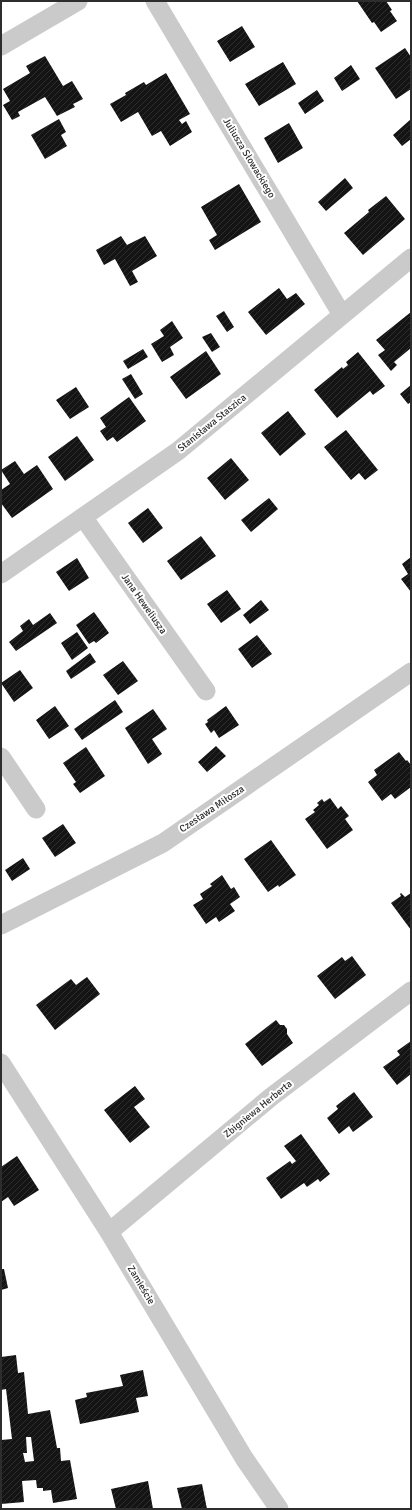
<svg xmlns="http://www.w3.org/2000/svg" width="412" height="1510" viewBox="0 0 412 1510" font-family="Signika,sans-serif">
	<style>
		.building { fill: url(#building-hatch); fill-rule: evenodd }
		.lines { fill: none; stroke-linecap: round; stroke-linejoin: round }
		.street { stroke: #cacaca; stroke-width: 19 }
		.labels { text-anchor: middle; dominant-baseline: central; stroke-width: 4; stroke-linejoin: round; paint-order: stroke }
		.street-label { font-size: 10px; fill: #2d2d2d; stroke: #fff }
	</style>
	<defs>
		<pattern id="building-hatch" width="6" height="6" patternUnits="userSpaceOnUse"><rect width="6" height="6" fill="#141414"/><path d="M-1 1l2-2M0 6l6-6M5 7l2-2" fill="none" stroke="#2e2e2e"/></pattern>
	</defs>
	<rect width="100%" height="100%" fill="#fff"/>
	<path class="building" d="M 357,1 L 386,1 L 392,10 L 390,11 L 397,21 L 381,32 L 374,22 L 372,23 Z
		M 242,26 L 255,47 L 230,62 L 217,41 Z
		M 405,48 L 411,57 L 411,89 L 396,99 L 375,68 Z
		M 45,56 L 63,86 L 72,81 L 83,99 L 73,104 L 75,107 L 57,116 L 45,97 L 18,112 L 20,116 L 12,120 L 3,105 L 10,101 L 3,89 L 30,73 L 26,66 Z
		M 283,62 L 296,84 L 259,106 L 245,84 Z
		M 351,65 L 360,79 L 342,91 L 334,78 Z
		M 166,73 L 190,114 L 179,120 L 182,124 L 186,121 L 192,132 L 170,146 L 161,131 L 152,136 L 138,112 L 121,122 L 110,104 L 126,95 L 125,93 L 144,82 L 146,85 Z
		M 317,90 L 324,101 L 305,114 L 298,103 Z
		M 59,119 L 66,132 L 61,135 L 67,146 L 45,159 L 31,135 Z
		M 411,119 L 411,139 L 402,146 L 393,135 Z
		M 289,123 L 303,148 L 278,163 L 264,138 Z
		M 345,178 L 353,188 L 326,211 L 318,202 Z
		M 239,184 L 261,222 L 215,250 L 209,240 L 217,235 L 201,207 Z
		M 386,196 L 405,219 L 363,255 L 344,233 L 369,212 L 368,210 Z
		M 121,236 L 127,245 L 145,236 L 157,256 L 132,271 L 138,282 L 130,286 L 115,259 L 104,265 L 96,250 Z
		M 279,288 L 287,299 L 296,293 L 305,304 L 266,335 L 248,312 Z
		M 224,311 L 234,327 L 227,332 L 216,316 Z
		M 411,312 L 411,348 L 394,362 L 397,365 L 391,371 L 378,355 L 385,350 L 376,340 Z
		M 172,321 L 183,338 L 170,347 L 174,355 L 162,362 L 151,344 L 164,336 L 160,330 Z
		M 211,333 L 220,347 L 212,352 L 202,337 Z
		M 143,349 L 148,357 L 128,369 L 123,361 Z
		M 206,351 L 221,374 L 186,399 L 170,377 Z
		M 358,352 L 385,386 L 373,395 L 370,391 L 337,418 L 314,390 L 342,367 L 343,369 L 348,365 L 346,362 Z
		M 131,374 L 143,394 L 135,399 L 122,379 Z
		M 411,385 L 411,402 L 408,404 L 400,394 Z
		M 76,387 L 89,407 L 70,419 L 56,400 Z
		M 129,397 L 146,421 L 117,442 L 113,437 L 107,441 L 100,431 L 106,427 L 100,418 Z
		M 288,411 L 306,434 L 280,456 L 261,433 Z
		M 346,430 L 378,470 L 365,480 L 359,473 L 351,480 L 324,447 Z
		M 77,436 L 94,460 L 65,481 L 48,457 Z
		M 231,458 L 249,480 L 225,500 L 207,478 Z
		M 15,461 L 24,474 L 37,465 L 53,489 L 12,518 L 1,503 L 1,490 L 10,484 L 1,470 Z
		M 269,498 L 278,509 L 251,532 L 241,520 Z
		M 148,508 L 163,528 L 143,543 L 128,523 Z
		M 201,536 L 216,556 L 181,580 L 167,561 Z
		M 411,557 L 411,592 L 401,579 L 408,574 L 402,564 Z
		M 77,558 L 89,578 L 69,591 L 56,572 Z
		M 227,590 L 241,609 L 221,623 L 207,604 Z
		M 261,600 L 269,610 L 250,624 L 243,615 Z
		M 94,612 L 109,633 L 96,643 L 94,641 L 89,644 L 76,625 Z
		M 50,613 L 57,623 L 16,651 L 9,642 L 23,631 L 20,626 L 29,619 L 33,625 Z
		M 77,632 L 88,648 L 72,660 L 61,643 Z
		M 257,635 L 272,654 L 252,668 L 238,649 Z
		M 90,653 L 96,662 L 71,679 L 66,671 Z
		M 123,661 L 138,681 L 118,695 L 103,675 Z
		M 20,670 L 33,688 L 14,702 L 1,683 Z
		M 115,700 L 123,712 L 82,740 L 74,729 Z
		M 55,706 L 69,726 L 49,739 L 36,720 Z
		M 226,706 L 239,725 L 219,738 L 214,730 L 211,733 L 205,724 L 208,722 L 207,720 Z
		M 153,709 L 167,729 L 152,739 L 162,754 L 148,764 L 125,728 Z
		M 216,746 L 226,756 L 207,772 L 198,762 Z
		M 86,747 L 105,776 L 80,793 L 73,784 L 76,782 L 63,763 Z
		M 399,752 L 406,761 L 407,760 L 411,765 L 411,787 L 395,799 L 391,794 L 382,801 L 368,782 L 377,775 L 374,770 Z
		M 330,798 L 338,809 L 341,806 L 349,816 L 345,819 L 353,830 L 327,849 L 305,819 L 315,812 L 313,810 L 319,805 L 317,803 L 322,799 L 324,802 Z
		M 63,824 L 76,843 L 55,857 L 42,838 Z
		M 271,840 L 296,875 L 279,887 L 278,885 L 268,892 L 244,859 Z
		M 23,858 L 30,869 L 12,881 L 5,870 Z
		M 222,875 L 231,889 L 234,887 L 240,897 L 230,904 L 235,911 L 219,922 L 216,917 L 206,924 L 193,905 L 203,899 L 200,894 L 212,886 L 210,884 Z
		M 401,893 L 405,897 L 411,893 L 411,930 L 391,903 L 401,896 L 400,894 Z
		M 352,956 L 366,975 L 335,999 L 317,976 L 342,957 L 345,961 Z
		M 87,977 L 100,994 L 55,1030 L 36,1005 L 71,979 L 76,985 Z
		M 276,1020 L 280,1025 L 284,1025 L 287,1029 L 287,1034 L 293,1043 L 262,1066 L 245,1044 Z
		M 411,1041 L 411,1074 L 397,1085 L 383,1067 L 400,1055 L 397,1051 Z
		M 135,1086 L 145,1099 L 134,1107 L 150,1127 L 130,1143 L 104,1110 Z
		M 354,1092 L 373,1117 L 353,1132 L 349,1126 L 339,1134 L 327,1118 L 338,1109 L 336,1106 Z
		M 301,1134 L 330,1174 L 320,1182 L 318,1179 L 307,1187 L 304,1183 L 281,1199 L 266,1178 L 290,1161 L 292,1164 L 296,1161 L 284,1146 Z
		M 17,1156 L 39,1190 L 14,1206 L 8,1197 L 1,1202 L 1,1167 Z
		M 1,1269 L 4,1269 L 8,1288 L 1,1290 Z
		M 16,1355 L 18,1373 L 24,1372 L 28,1414 L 50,1410 L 57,1448 L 60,1448 L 61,1461 L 70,1460 L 77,1499 L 53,1503 L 51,1490 L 43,1491 L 43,1488 L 37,1488 L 36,1480 L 22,1481 L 24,1502 L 1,1504 L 1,1440 L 12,1439 L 6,1389 L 1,1390 L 1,1357 ZM 26,1437 L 31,1437 L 34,1461 L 25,1462 L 23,1453 L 27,1453 Z
		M 143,1370 L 148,1396 L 136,1398 L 139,1412 L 80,1424 L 75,1400 L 87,1397 L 86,1393 L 123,1386 L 120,1375 Z
		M 148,1481 L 153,1509 L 116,1509 L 111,1489 Z
		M 202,1484 L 207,1509 L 182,1509 L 177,1488 Z"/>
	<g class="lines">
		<path class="street" d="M 155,1 L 342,315
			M 1,46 L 78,1
			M 83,517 L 206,691
			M 1,574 L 178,451 L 411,258
			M 1,757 L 36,809
			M 1,925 L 163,843 L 411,672
			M 1,1063 L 109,1232 L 244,1458 L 279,1509
			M 109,1232 L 271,1097 L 411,991"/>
	</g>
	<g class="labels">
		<g class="street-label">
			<text transform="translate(249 158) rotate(59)">Juliusza Słowackiego</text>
			<text transform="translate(212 423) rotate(-39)">Stanisława Staszica</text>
			<text transform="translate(144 604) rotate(55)">Jana Heweliusza</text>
			<text transform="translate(212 809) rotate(-34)">Czesława Miłosza</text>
			<text transform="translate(258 1109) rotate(-39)">Zbigniewa Herberta</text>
			<text transform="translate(141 1285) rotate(59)">Zamieście</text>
		</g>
	</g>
	<rect width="412" height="1510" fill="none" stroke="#2d2d2d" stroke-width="4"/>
</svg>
